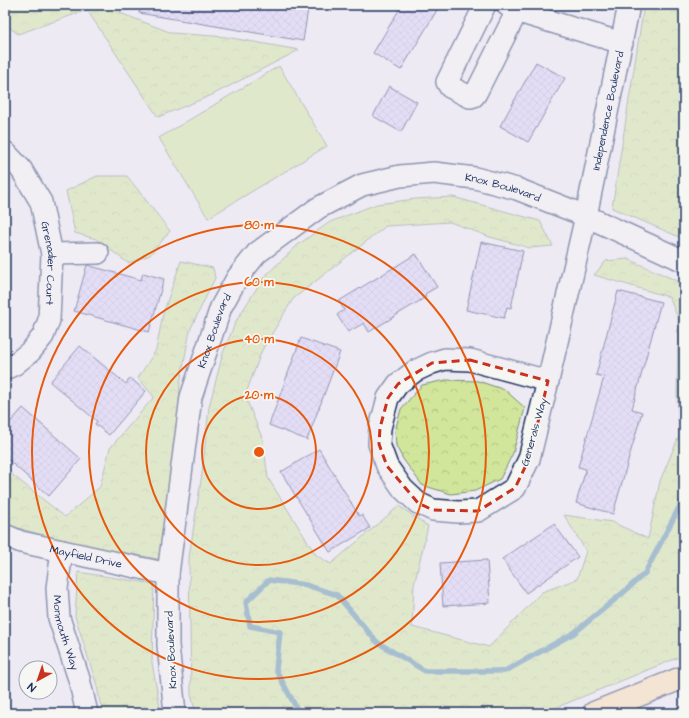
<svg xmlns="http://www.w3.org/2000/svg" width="689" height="718" viewBox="0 0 689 718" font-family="'Architects Daughter',sans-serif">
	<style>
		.forest { fill: url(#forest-crowns); stroke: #768a7c }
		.pitch { fill: #d1e69b; stroke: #768a7c }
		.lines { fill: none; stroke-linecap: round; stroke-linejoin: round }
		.stream { stroke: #538ba4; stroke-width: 5.5 }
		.building { fill: url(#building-cross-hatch); stroke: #1b2f5e }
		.minor-casing { stroke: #1b2f5e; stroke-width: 24 }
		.major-casing { stroke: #1b2f5e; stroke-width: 25 }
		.minor { stroke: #f6f6f2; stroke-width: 21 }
		.major { stroke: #faddab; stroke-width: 22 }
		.marked { fill: none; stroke: #c8321e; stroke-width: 3; stroke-dasharray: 8 5; stroke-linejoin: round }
		.ring { fill: none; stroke: #e8590c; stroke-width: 2 }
		.labels { text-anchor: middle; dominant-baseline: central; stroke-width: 3.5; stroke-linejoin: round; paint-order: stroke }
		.street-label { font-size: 11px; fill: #1b2f5e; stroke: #f6f6f2 }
		.centre { fill: #e8590c; stroke: #f6f6f2; stroke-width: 2 }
		.ring-label { font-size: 12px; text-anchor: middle; font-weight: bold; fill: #e8590c; stroke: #f6f6f2; stroke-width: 3.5; stroke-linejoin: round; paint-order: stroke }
	</style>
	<defs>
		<pattern id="forest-crowns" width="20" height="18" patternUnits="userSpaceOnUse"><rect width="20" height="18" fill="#d1e69b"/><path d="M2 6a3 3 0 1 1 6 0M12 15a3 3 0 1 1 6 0" fill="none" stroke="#b3c688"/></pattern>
		<pattern id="building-cross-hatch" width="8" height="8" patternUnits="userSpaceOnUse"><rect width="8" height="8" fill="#d8cff7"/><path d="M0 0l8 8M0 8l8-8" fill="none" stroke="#b9b2d6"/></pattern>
	</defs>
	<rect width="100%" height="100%" fill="#edeaf4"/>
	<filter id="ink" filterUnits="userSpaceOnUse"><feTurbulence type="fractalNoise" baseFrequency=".025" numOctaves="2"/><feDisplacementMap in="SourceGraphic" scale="8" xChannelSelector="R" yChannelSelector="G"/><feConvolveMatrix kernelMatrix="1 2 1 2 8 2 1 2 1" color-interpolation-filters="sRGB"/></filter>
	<g filter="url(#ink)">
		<path class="forest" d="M 5,5 L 123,5 L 120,13 L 172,33 L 226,37 L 299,50 L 212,95 L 158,117 L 87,10 L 18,34 L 5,24 Z
			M 644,5 L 684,5 L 684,239 L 612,208 Z
			M 97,176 L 127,176 L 170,231 L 150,255 L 128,263 L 96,239 L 75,233 L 66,191 Z
			M 453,197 L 540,221 L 553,246 L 530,248 L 490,237 L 450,222 L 386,226 L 293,299 L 262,350 L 245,396 L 263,440 L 268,478 L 316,555 L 331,564 L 399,506 L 428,526 L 414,585 L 412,627 L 489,647 L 542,592 L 577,579 L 586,551 L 564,515 L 612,522 L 648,539 L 660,481 L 679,436 L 677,395 L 678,318 L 669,297 L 594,275 L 606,261 L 628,259 L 684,284 L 684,655 L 543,713 L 196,713 L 191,695 L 189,557 L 202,474 L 209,407 L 223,353 L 236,321 L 264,277 L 299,244 L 330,222 L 377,204 L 415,199 Z
			M 181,261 L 213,268 L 215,278 L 190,330 L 180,383 L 175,483 L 169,561 L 62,541 L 5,524 L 5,469 L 65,517 L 100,487 L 110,448 L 154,397 L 138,378 L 156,350 L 163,314 Z
			M 446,380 L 478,381 L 505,390 L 525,408 L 513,453 L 500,479 L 475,491 L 451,494 L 422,485 L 403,459 L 396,446 L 395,431 L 401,409 L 422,385 Z
			M 78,572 L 154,584 L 152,663 L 161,713 L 102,713 L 97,686 L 75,616 Z"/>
		<path class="pitch" d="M 279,66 L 327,146 L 208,218 L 159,138 Z"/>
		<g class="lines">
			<path class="stream" d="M 298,713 L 298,711 L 276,670 L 280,632 L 250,626 L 246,602 L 269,580 L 306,585 L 337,595 L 377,642 L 425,671 L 505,671 L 574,633 L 624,592 L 645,573 L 684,498"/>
		</g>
		<path class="building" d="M 140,5 L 284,5 L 308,9 L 303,41 L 139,13 Z
			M 402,5 L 440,5 L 401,70 L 373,53 Z
			M 536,62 L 565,78 L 528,142 L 500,126 Z
			M 389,86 L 417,102 L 401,132 L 373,116 Z
			M 481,242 L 523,251 L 511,308 L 507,307 L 504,318 L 466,310 Z
			M 416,254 L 437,287 L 425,294 L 426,297 L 369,332 L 364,323 L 348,332 L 337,315 L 344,310 L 339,301 Z
			M 87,265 L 141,280 L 143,273 L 164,279 L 149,332 L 74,311 Z
			M 618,291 L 661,302 L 632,409 L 642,412 L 613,514 L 576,503 L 586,469 L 578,467 L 604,377 L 596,375 Z
			M 301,338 L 340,352 L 307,440 L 269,425 Z
			M 80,346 L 126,384 L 130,378 L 146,391 L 109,435 L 95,424 L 97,421 L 50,382 Z
			M 23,408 L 81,459 L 49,496 L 5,457 L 5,428 Z
			M 319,449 L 359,516 L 362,515 L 370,528 L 330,552 L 281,472 Z
			M 554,524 L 578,557 L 526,593 L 502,559 Z
			M 487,560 L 490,603 L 443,606 L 440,563 Z"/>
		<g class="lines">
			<defs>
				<g id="minor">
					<path d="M 485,5 L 447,82 L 450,87 L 470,97 L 474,96 L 476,93 L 517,11"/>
					<path d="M 507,5 L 517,11 L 532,16 L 622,43"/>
					<path id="s1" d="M 5,152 L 21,169 L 41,202 L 52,254 L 49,320 L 43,336 L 31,351 L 15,364 L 5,369"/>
					<path d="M 52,254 L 98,253"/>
					<path d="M 445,359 L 470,360 L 548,381 L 529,459 L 515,488 L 478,511 L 458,512 L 433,510 L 418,503 L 403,489 L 387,466 L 379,444 L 380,428 L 388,398 L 398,384 L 415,371 L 432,363 Z"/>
					<path id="s2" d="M 548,381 L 586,216 L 629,5"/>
					<path id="s3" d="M 5,535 L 21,542 L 168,574"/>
					<path id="s4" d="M 62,551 L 57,588 L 59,618 L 79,679 L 87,713"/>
					<path id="s5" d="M 175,713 L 168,645 L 168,574 L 191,397 L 221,307 L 237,278 L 257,253 L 318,208 L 362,185 L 400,176 L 434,173 L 475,178 L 517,189 L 586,216 L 684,261"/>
				</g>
				<path id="major" d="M 594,713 L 684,677"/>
			</defs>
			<use href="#minor" class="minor-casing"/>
			<use href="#major" class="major-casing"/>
			<use href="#minor" class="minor"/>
			<use href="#major" class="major"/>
		</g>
	</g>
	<path d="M0 0H689V718H0ZM 470,360 L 548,381 L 529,459 L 515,488 L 478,511 L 433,510 L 418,503 L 387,466 L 379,444 L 380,428 L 388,398 L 398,384 L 432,363 Z" fill="#edeaf4" fill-opacity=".55" fill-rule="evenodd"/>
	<path class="marked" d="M 470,360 L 548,381 L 529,459 L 515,488 L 478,511 L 433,510 L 418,503 L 387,466 L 379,444 L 380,428 L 388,398 L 398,384 L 432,363 Z"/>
	<g class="ring">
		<circle cx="259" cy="452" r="57"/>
		<circle cx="259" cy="452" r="113"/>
		<circle cx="259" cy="452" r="170"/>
		<circle cx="259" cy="452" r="227"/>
	</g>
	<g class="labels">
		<g class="street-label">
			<text stroke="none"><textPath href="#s2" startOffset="277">Independence Boulevard</textPath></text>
			<text stroke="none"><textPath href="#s5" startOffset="747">Knox Boulevard</textPath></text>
			<text stroke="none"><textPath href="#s1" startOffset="124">Grenadier Court</textPath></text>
			<text stroke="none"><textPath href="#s5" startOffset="388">Knox Boulevard</textPath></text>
			<text transform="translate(534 432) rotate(-74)">Generals Way</text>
			<text stroke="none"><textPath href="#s3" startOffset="84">Mayfield Drive</textPath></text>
			<text stroke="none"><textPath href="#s4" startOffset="83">Monmouth Way</textPath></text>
			<text transform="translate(171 650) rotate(-93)">Knox Boulevard</text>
		</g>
	</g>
	<circle cx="259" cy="452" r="6" class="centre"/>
	<g class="ring-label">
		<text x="259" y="229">80 m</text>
		<text x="259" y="286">60 m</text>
		<text x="259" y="343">40 m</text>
		<text x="259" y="399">20 m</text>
	</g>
	<rect width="689" height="718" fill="none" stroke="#f6f6f2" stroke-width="20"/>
	<rect x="10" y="10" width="669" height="698" fill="none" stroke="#1b2f5e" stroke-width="1.5" filter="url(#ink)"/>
	<g transform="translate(38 680) rotate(220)"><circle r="19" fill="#f6f6f2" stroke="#9ea6b7"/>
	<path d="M0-3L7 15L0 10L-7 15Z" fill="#c8321e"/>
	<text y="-6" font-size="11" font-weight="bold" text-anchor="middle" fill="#1b2f5e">N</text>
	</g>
</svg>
